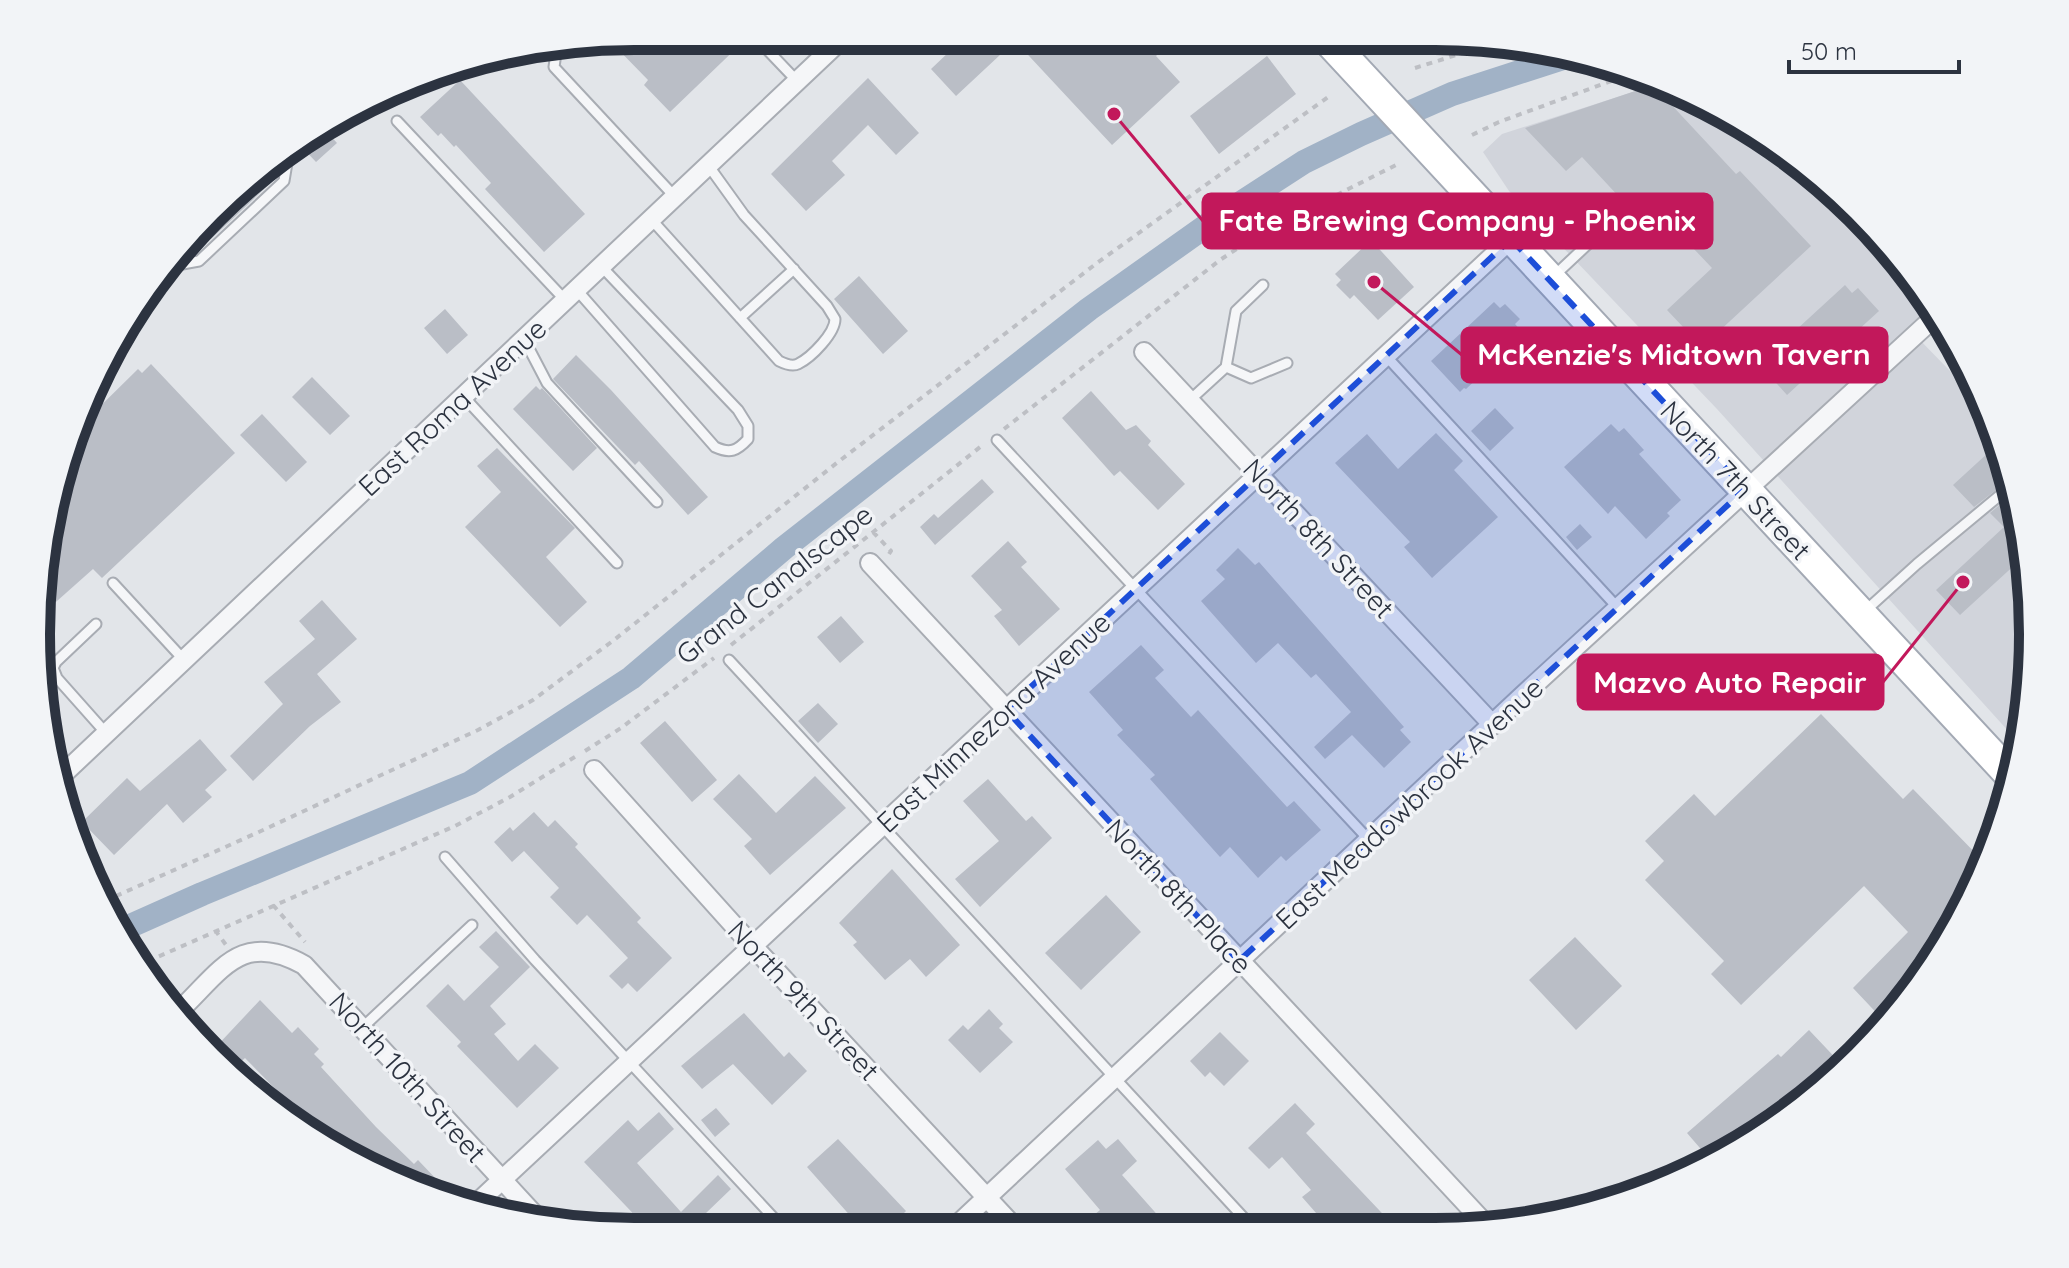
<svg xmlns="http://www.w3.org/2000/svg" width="2069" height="1268" viewBox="0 0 2069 1268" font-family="Quicksand,sans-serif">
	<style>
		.built { fill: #d1d4db }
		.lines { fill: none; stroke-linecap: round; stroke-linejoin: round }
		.canal { stroke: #a1b2c6; stroke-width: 24 }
		.building { fill: #babec6 }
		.lane-casing { stroke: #a8acb3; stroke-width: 13 }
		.street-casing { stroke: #a8acb3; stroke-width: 22 }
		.primary-casing { stroke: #a3a9b4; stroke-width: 34 }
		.path { stroke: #bdbfc4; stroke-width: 4; stroke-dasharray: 6 6; stroke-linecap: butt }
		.lane { stroke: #f5f6f8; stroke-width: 9 }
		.street { stroke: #f5f6f8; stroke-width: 18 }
		.primary { stroke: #fff; stroke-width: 30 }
		.marked { fill: #1d4ed8; fill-opacity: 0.2; stroke: #1d4ed8; stroke-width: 6; stroke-dasharray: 16 10; stroke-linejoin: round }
		.labels { text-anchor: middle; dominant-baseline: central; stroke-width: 7; stroke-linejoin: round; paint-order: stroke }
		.street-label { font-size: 28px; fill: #2c3340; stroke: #f2f4f7 }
		.rim { fill: none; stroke: #2c3340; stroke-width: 10 }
		.leader { fill: none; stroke: #c2185b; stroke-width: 3 }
		.callout-dot { fill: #c2185b; stroke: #f2f4f7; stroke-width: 3 }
		.callout { fill: #c2185b; stroke: #c2185b; stroke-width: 3 }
		.callout-label { font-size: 30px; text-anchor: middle; font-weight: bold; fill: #fff }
	</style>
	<rect width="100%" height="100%" fill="#e2e5e9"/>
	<path class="built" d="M 1664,82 L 1799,159 L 1862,219 L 1854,228 L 1933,318 L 1915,335 L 1987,409 L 2001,441 L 2028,556 L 2032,673 L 2020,744 L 1717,409 L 1509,191 L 1483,152 L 1502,134 Z"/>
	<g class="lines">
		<path class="canal" d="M 119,931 L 202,894 L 470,783 L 631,678 L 784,548 L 1089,309 L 1213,221 L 1304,162 L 1361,134 L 1452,94 L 1569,56"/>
	</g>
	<path class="building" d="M 634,36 L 748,37 L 670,112 L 644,85 L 648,80 L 609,40 Z
		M 937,38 L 1150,39 L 1161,51 L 1156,56 L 1180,82 L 1112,145 L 1015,41 L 956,96 L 931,69 L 950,51 Z
		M 1267,56 L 1296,94 L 1219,154 L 1190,116 Z
		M 868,78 L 919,133 L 896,155 L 868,125 L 832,161 L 845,175 L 806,211 L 771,174 Z
		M 460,80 L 585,214 L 544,252 L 485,189 L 491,183 L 456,145 L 454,147 L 441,133 L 438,136 L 420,117 Z
		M 1653,85 L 1736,174 L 1740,171 L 1811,246 L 1702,347 L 1667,310 L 1712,268 L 1675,229 L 1661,242 L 1582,157 L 1566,171 L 1525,128 Z
		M 325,130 L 337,143 L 316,162 L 299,144 Z
		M 265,164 L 277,177 L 195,254 L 191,255 L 183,247 Z
		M 1371,240 L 1414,287 L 1378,320 L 1354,295 L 1350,299 L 1336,285 L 1341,280 L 1335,274 Z
		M 859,276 L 908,331 L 883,354 L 834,299 Z
		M 1845,285 L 1852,293 L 1858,288 L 1879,311 L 1787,395 L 1759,364 Z
		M 1494,302 L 1500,308 L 1505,304 L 1520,319 L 1515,324 L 1523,333 L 1523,336 L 1466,389 L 1464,388 L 1460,392 L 1431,361 Z
		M 445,309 L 468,335 L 447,354 L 424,328 Z
		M 576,355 L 611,390 L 708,497 L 688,515 L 639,461 L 635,465 L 553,379 Z
		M 151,364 L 235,453 L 102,578 L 93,569 L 39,617 L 68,442 L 71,435 L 138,369 L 142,373 Z
		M 312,377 L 350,416 L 330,435 L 292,397 Z
		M 536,386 L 540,390 L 542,388 L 597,448 L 573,471 L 513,409 Z
		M 1091,391 L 1126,430 L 1136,425 L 1151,441 L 1148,445 L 1185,484 L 1158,510 L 1120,471 L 1114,476 L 1062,418 Z
		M 1495,408 L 1514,428 L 1490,451 L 1471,431 Z
		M 262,414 L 307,462 L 286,482 L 240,435 Z
		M 1611,424 L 1619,432 L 1624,428 L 1644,450 L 1639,454 L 1681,500 L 1667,513 L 1670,516 L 1646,539 L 1615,506 L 1608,514 L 1564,467 Z
		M 1436,433 L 1463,461 L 1454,470 L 1498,517 L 1432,578 L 1404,547 L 1410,542 L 1335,463 L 1367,434 L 1398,469 Z
		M 2001,441 L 2010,479 L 1974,507 L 1953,485 Z
		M 497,448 L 575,528 L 546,557 L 587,602 L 560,627 L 465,527 L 501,492 L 477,466 Z
		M 982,479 L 994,492 L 935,545 L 920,527 L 934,514 L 938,518 Z
		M 2013,494 L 2027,552 L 2025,551 L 2017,558 L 2019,561 L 1960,615 L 1936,590 L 2004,527 L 1990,513 Z
		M 1580,524 L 1592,537 L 1577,550 L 1566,537 Z
		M 1008,541 L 1027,562 L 1021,567 L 1060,609 L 1019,646 L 994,616 L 1002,610 L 971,576 Z
		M 1238,548 L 1255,565 L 1259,562 L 1404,727 L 1400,730 L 1411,742 L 1384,768 L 1352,735 L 1325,759 L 1314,747 L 1351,712 L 1316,674 L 1311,678 L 1278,643 L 1256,663 L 1201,601 L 1225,579 L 1216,570 Z
		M 322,600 L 357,639 L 317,674 L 341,702 L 310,726 L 253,781 L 230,756 L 283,704 L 264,682 L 315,639 L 299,621 Z
		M 841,616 L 864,642 L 840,663 L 817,637 Z
		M 1141,645 L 1164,670 L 1155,678 L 1191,717 L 1198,710 L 1287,807 L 1294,801 L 1321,830 L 1286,861 L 1281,856 L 1258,878 L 1230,847 L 1220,857 L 1150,779 L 1155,775 L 1117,735 L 1123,730 L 1089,692 Z
		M 818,703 L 838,724 L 818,743 L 798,721 Z
		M 1821,714 L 1903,799 L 1913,789 L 1985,863 L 1972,898 L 1927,970 L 1903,993 L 1909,999 L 1886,1023 L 1853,988 L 1908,932 L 1864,886 L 1741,1005 L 1711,974 L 1724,961 L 1645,880 L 1664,861 L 1645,841 L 1694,794 L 1715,816 Z
		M 665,721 L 717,780 L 692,802 L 640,743 Z
		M 200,739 L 227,770 L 205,790 L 212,797 L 183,823 L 167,804 L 114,855 L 82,822 L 127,778 L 140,791 Z
		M 739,774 L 776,813 L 815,776 L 846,808 L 770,875 L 744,846 L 752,839 L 713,799 Z
		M 988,779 L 1026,821 L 1032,816 L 1052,838 L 980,907 L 955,879 L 999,841 L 963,801 Z
		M 534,812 L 548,827 L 555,820 L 578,844 L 575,847 L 641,918 L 637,922 L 672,958 L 637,992 L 628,983 L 622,989 L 609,976 L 628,958 L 587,915 L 577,925 L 550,897 L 559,888 L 524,851 L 512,862 L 494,842 L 510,827 L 513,831 Z
		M 892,869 L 960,945 L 926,977 L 910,959 L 885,980 L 853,945 L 857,942 L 839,923 Z
		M 1106,895 L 1141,932 L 1081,990 L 1045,953 Z
		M 496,931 L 530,967 L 490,1006 L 506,1024 L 494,1034 L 518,1061 L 535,1044 L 559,1068 L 517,1108 L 457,1046 L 461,1042 L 426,1006 L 448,984 L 464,1001 L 499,967 L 479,947 Z
		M 1575,937 L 1622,986 L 1576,1030 L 1529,980 Z
		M 260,1000 L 292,1033 L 298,1027 L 319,1049 L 314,1054 L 324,1064 L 321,1067 L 376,1127 L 414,1164 L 418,1160 L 439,1182 L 428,1193 L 406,1187 L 366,1164 L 335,1132 L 326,1141 L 294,1122 L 301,1115 L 245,1058 L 233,1069 L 214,1049 Z
		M 989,1009 L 1003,1024 L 999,1028 L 1013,1042 L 980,1073 L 948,1040 L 963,1025 L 968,1030 Z
		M 744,1013 L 784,1057 L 789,1052 L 807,1071 L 772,1105 L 733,1064 L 702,1089 L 681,1066 Z
		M 1809,1030 L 1844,1067 L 1829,1084 L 1734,1152 L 1712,1162 L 1687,1133 L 1778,1054 L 1781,1057 Z
		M 1220,1032 L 1249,1061 L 1224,1086 L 1210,1072 L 1205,1077 L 1190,1061 Z
		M 1295,1103 L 1315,1124 L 1306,1133 L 1398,1230 L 1331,1230 L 1302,1197 L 1311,1190 L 1282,1157 L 1269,1169 L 1248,1148 Z
		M 716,1108 L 730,1124 L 715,1137 L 701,1120 Z
		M 659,1112 L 674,1129 L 637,1163 L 681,1212 L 718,1175 L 731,1189 L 706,1213 L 720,1228 L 646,1227 L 584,1162 L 628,1120 L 638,1131 Z
		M 838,1139 L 906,1211 L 889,1228 L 861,1228 L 807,1167 Z
		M 1118,1139 L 1137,1161 L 1122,1175 L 1170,1229 L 1107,1229 L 1094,1215 L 1100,1210 L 1065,1169 L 1098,1140 L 1106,1149 Z"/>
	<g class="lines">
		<defs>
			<path id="lane" d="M 755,37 L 797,81
				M 560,48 L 556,53 L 554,67 L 675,197
				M 397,121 L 565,300
				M 651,219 L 779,361 C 785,364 792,367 798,364 C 812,357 835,333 835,319 L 827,306 L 744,215 L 708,165
				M 171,259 L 177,265 L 199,261 L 284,181 L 288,157 L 283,152
				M 1554,276 L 1604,229
				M 576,289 L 715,447 C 730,454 737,451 748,439 L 748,426 L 738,410 L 601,266
				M 740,318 L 794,269
				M 524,339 L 547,383 L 657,502
				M 1386,356 L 1618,608
				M 1226,367 L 1251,378 L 1287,363
				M 463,396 L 617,563
				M 1190,400 L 1226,367 L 1236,311 L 1263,285
				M 997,440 L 1369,840
				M 113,583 L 183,659
				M 1864,612 L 1917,564 L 2011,486
				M 96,624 L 56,662 L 53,668 L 57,678 L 105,732
				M 729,660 L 1255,1230
				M 445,857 L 535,960 L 783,1228
				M 363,1027 L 472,925"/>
			<path id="street" d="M 1144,352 L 1493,725
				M 870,563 L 1489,1228
				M 594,770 L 737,929 L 1016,1229
				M 60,777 L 844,37
				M 179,1011 C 222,970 241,930 304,965 L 542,1223
				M 475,1205 L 1511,239
				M 953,1229 L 1520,698 L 1938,314"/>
			<path id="primary" d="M 1328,40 L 2014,779"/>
		</defs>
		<use href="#lane" class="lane-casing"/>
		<use href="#street" class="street-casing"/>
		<use href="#primary" class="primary-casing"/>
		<path class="path" d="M 1415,68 L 1501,41
			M 1472,135 L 1499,122 L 1633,73
			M 1004,429 L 1220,260 L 1261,233 L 1396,165
			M 873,532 L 891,551 L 889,554
			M 731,645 L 984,444
			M 585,751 L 621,728 L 714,658
			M 105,901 L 261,831 L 478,730 L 533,700 L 614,640 L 838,462 L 1097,263 L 1331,95
			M 273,905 L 305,942
			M 215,930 L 226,945
			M 137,966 L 455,826 L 510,797 L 578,755"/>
		<use href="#lane" class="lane"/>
		<use href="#street" class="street"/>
		<use href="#primary" class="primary"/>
	</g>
	<path class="marked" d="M 1511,239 L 1745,489 L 1239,961 L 1006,710 Z"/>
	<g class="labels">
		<g class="street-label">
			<text transform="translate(452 407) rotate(-43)">East Roma Avenue</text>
			<text transform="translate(1736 480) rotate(47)">North 7th Street</text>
			<text transform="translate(1319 538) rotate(47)">North 8th Street</text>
			<text transform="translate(774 584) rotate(-38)">Grand Canalscape</text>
			<text transform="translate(993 722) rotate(-43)">East Minnezona Avenue</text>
			<text transform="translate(1409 803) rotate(-43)">East Meadowbrook Avenue</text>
			<text transform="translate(1179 896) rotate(47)">North 8th Place</text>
			<text transform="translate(804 1000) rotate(47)">North 9th Street</text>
			<text transform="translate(408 1077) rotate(48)">North 10th Street</text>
		</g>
	</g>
	<path d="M0 0H2069V1268H0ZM634 50H1435A584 584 0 0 1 2019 634V634A584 584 0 0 1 1435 1218H634A584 584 0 0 1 50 634V634A584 584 0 0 1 634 50Z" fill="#f2f4f7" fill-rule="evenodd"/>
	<path class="rim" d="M634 50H1435A584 584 0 0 1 2019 634V634A584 584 0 0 1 1435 1218H634A584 584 0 0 1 50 634V634A584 584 0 0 1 634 50Z"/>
	<path class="leader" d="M1114 114L1203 221M1374 282L1462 355M1963 582L1883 682"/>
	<g class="callout-dot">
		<circle cx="1114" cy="114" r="8"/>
		<circle cx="1374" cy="282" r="8"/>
		<circle cx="1963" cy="582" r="8"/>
	</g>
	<g class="callout">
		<rect x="1203" y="194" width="509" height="54" rx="8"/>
		<rect x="1462" y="328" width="425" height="54" rx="8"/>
		<rect x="1578" y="655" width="305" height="54" rx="8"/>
	</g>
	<g class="callout-label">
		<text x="1457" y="231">Fate Brewing Company - Phoenix</text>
		<text x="1674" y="365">McKenzie's Midtown Tavern</text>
		<text x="1730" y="693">Mazvo Auto Repair</text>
	</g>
	<path d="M1789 60v12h170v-12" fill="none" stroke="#2c3340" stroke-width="4"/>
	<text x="1801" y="60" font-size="24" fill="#2c3340" stroke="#f2f4f7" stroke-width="6" paint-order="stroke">50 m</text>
</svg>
